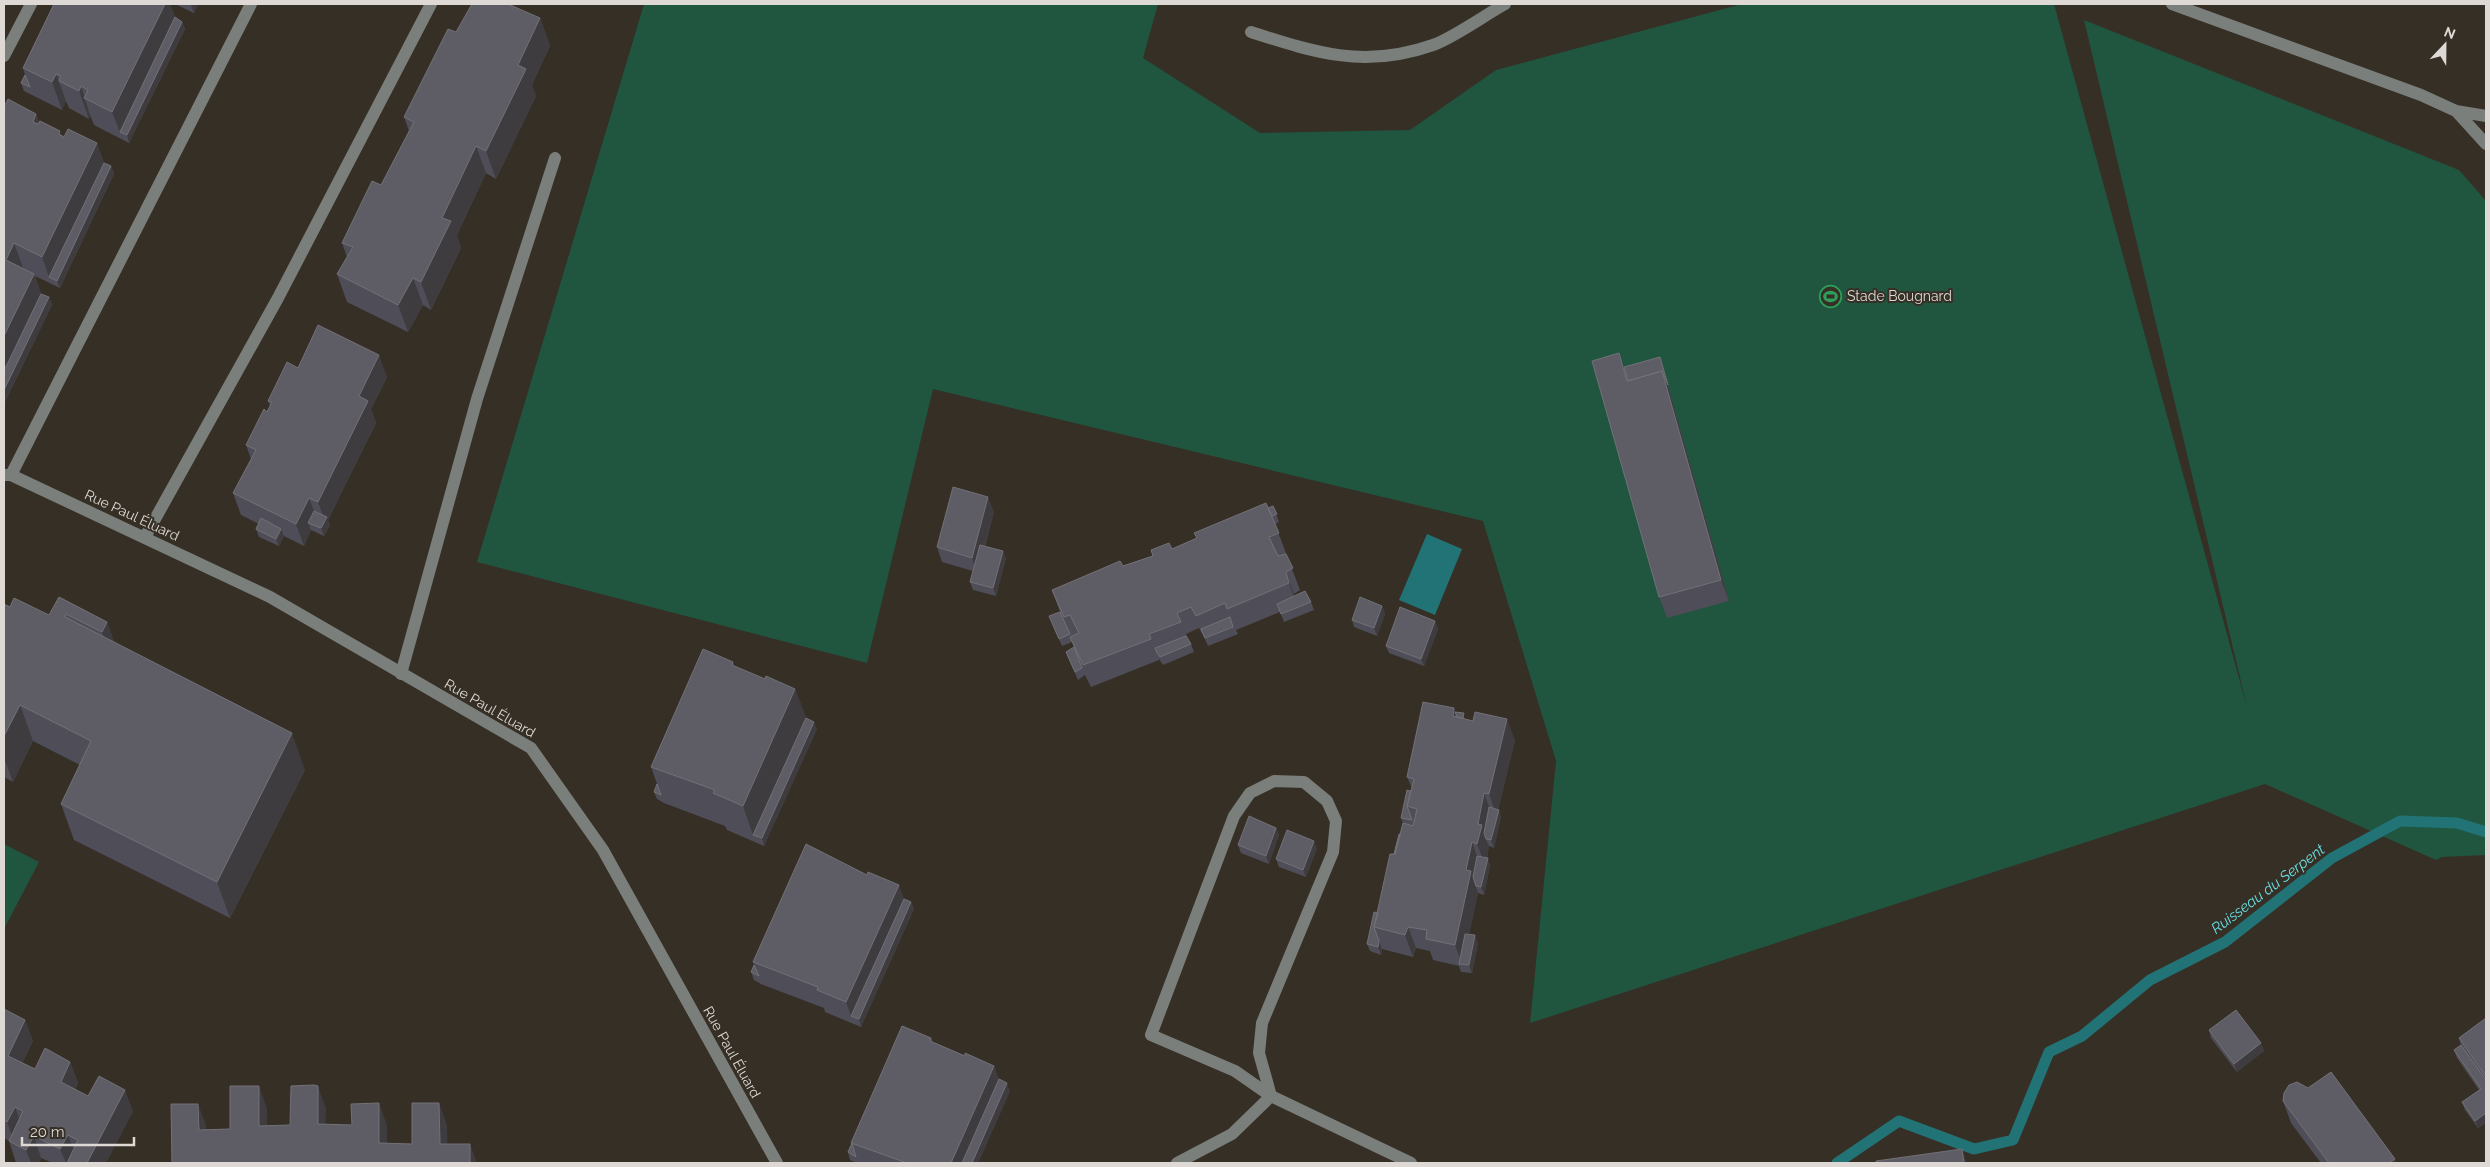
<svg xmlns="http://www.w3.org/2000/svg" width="2490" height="1167" viewBox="0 0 2490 1167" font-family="Raleway,sans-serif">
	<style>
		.green { fill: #20553f }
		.water { fill: #227376 }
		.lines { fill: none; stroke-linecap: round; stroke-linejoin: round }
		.stream { stroke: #227376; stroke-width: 11 }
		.minor { stroke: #7a7f7b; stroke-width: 12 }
		.wall { fill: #4f4e58 }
		.shaded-wall { fill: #3e3c3f }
		.building { fill: #5e5d66; stroke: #727177 }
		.labels { text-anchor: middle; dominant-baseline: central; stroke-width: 4; stroke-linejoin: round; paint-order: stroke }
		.poi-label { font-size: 14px; fill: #ded9d4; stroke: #362f26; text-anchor: start }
		.street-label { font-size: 14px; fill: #ded9d4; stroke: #362f26 }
		.water-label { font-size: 15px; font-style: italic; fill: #67dde0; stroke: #362f26 }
	</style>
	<rect width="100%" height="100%" fill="#362f26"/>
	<path class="green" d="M 644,4 L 1158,4 L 1143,58 L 1260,133 L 1410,130 L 1496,70 L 1742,4 L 2054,4 L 2247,707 L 2084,20 L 2459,170 L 2486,201 L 2486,855 L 2442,857 L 2436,860 L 2265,784 L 1530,1023 L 1556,761 L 1483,521 L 933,389 L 867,663 L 477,562 Z
		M 4,844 L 39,862 L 4,929 Z"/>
	<path class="water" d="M 1427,534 L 1462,549 L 1435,615 L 1399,600 Z"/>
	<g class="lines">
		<path class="stream" d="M 1837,1163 L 1899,1121 L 1974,1149 L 2013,1140 L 2049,1052 L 2082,1036 L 2150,980 L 2225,942 L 2332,858 L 2400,821 L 2457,823 L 2486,832"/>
		<path class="minor" d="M 2172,4 L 2421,95 L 2456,111 L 2486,116
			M 1251,32 C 1316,53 1365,69 1433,45 C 1453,38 1485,15 1505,4
			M 4,56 L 31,4
			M 2456,111 L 2486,144
			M 4,475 L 11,475 L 270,597 L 531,748 L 603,850 L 777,1163
			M 11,475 L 251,4
			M 145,537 L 278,298 L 431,4
			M 401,674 L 477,399 L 555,158
			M 1274,781 L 1304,782 L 1327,801 L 1336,821 L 1333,852 L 1262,1023 L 1259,1053 L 1271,1096 L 1235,1071 L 1151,1035 L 1234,816 L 1250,793 Z
			M 1177,1163 L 1232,1134 L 1271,1096 L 1411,1163"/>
	</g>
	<path class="wall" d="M 54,4 L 170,4 L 175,17 L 182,22 L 185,29 L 129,143 L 94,125 L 90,115 L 89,119 L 69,108 L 66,101 L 62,110 L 24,91 L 21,83 L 25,75 L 23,68 Z
		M 175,4 L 198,4 L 194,13 Z
		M 540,18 L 550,46 L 532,85 L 536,96 L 496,179 L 486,173 L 457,235 L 461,248 L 431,310 L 423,305 L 408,332 L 347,302 L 337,274 L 347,257 L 342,243 L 381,185 L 409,131 L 404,117 L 456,32 Z
		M 4,107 L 36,114 L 39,122 L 104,163 L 111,166 L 114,174 L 60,288 L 35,276 L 41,294 L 49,297 L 52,305 L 4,404 Z
		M 1662,365 L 1729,601 L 1667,618 L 1659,597 L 1624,367 Z
		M 297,367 L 387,377 L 371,409 L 376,423 L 328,520 L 330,525 L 324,536 L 311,530 L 304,546 L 284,536 L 279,546 L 259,537 L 256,529 L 259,524 L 241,515 L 233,493 L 251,459 L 246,445 L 270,406 L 268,401 Z
		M 1273,506 L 1279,522 L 1275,524 L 1300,590 L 1294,594 L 1294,596 L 1311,602 L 1314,610 L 1284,622 L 1280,612 L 1236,630 L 1238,634 L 1208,646 L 1204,637 L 1199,628 L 1186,634 L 1191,644 L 1194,652 L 1163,665 L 1159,659 L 1159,660 L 1091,687 L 1085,675 L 1078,680 L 1066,652 L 1074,647 L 1072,642 L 1062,646 L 1049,616 L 1060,612 L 1052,590 L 1172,549 Z
		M 994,512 L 985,546 L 1006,558 L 996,596 L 973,590 L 970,582 L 973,571 L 942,562 L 937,547 Z
		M 59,597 L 107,622 L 114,642 L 305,770 L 230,918 L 74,840 L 61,804 L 80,765 L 33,741 L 13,782 L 4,777 L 4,604 L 10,607 L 49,615 Z
		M 1382,606 L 1385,614 L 1377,636 L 1354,627 L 1352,620 Z
		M 1435,621 L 1438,629 L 1424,666 L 1389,653 L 1386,646 Z
		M 733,662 L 734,666 L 765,679 L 795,689 L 806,718 L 817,729 L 764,846 L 727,830 L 725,826 L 664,803 L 657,799 L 654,792 L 657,784 L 651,767 Z
		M 1454,708 L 1455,712 L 1466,719 L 1515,740 L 1498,810 L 1501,817 L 1494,848 L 1489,846 L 1487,858 L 1490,865 L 1484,895 L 1478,893 L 1469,934 L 1478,943 L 1472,973 L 1461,972 L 1459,966 L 1433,960 L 1430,951 L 1416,948 L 1413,957 L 1382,949 L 1381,955 L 1370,951 L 1367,944 L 1378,913 L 1394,854 L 1403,823 L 1401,818 L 1412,788 L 1407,777 Z
		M 1276,828 L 1279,835 L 1269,864 L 1241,853 L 1238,845 Z
		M 1317,848 L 1306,877 L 1279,867 L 1276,859 Z
		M 904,899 L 911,902 L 914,909 L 861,1027 L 825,1012 L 824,1008 L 761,984 L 754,980 L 751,972 L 754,965 L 753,962 Z
		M 4,1009 L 25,1020 L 33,1041 L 22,1063 L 35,1069 L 70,1062 L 78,1083 L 75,1090 L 88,1096 L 133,1111 L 106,1163 L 53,1163 L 41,1158 L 39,1163 L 16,1163 L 9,1141 L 4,1138 Z
		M 2486,1018 L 2486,1123 L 2478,1128 L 2465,1110 L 2462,1102 L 2479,1090 L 2457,1058 L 2454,1050 L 2461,1045 L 2459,1038 Z
		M 2209,1030 L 2261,1043 L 2264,1051 L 2237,1072 L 2211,1038 Z
		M 931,1038 L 933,1042 L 965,1056 L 994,1066 L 999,1080 L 1010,1091 L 978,1163 L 857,1163 L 850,1160 L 848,1152 L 852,1143 Z
		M 2308,1088 L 2395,1159 L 2396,1163 L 2321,1163 L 2291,1123 L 2283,1101 Z"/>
	<path class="shaded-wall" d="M 165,4 L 170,4 L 178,25 L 120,132 L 112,112 Z
		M 191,4 L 198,4 L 194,13 L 191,5 Z
		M 540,18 L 550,46 L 532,85 L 536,96 L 496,179 L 486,151 L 518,65 Z
		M 182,22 L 185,29 L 129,143 L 127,135 Z
		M 56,74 L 66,101 L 62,110 L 52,82 Z
		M 81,86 L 90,115 L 89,119 L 79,91 Z
		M 36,114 L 46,141 L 33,122 Z
		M 97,143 L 107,170 L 49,277 L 42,257 Z
		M 476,146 L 486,173 L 457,235 L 461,248 L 431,310 L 421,282 L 442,218 Z
		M 111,166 L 114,174 L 60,288 L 57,281 Z
		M 14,243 L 24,270 L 6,260 Z
		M 34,274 L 44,301 L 4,384 L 4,336 Z
		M 413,278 L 423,305 L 408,332 L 398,305 Z
		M 49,297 L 52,305 L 4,404 L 4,390 Z
		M 1619,353 L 1627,375 L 1633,395 L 1627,381 Z
		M 379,355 L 387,377 L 371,409 L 376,423 L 328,520 L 330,525 L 324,536 L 321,528 L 325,521 L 318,502 L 359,396 Z
		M 1660,357 L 1662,365 L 1729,601 L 1721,580 L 1662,371 Z
		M 988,497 L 994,512 L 977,572 L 972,558 Z
		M 309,498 L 317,519 L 308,523 L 311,530 L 304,546 L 296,524 Z
		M 281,529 L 284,536 L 279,546 L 276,539 Z
		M 1003,551 L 1006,558 L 996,596 L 993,588 Z
		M 1286,572 L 1294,594 L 1297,605 L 1289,583 Z
		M 1382,606 L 1385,614 L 1377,636 L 1374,628 Z
		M 1435,621 L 1438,629 L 1424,666 L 1421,659 Z
		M 107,622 L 120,658 L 115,669 L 102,632 Z
		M 795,689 L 809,725 L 753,835 L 743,806 Z
		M 20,705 L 33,741 L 13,782 L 4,758 L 4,736 Z
		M 1454,708 L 1462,730 L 1453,716 Z
		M 1507,719 L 1515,740 L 1497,816 L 1489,794 Z
		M 814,722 L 817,729 L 764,846 L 762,838 Z
		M 292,733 L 305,770 L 230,918 L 217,882 Z
		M 1484,793 L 1492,815 L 1486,839 L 1489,847 L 1485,865 L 1477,844 L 1478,824 Z
		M 1499,810 L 1501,817 L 1494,848 L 1491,840 Z
		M 1276,828 L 1279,835 L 1269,864 L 1266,856 Z
		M 1314,841 L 1317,848 L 1306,877 L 1303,870 Z
		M 1472,842 L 1480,864 L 1475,884 L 1478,893 L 1463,965 L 1462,964 L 1455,945 L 1466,870 Z
		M 1488,858 L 1490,865 L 1484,895 L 1481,887 Z
		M 899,885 L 907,906 L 851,1016 L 846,1002 Z
		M 911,902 L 914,909 L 861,1027 L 859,1019 Z
		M 1408,927 L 1416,948 L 1413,957 L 1405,935 Z
		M 1475,935 L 1478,943 L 1472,973 L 1469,965 Z
		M 1379,941 L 1382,949 L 1381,955 L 1378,947 Z
		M 25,1020 L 33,1041 L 15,1077 L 8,1056 Z
		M 2261,1043 L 2264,1051 L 2237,1072 L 2234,1064 Z
		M 70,1062 L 78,1083 L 68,1104 L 61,1082 Z
		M 994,1066 L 1002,1087 L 969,1163 L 951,1163 Z
		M 1007,1083 L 1010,1091 L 978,1163 L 972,1163 Z
		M 259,1086 L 267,1108 L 267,1147 L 259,1126 Z
		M 318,1086 L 326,1108 L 325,1146 L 318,1124 Z
		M 125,1090 L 133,1111 L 106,1163 L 87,1163 Z
		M 379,1103 L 387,1125 L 387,1163 L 379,1143 Z
		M 439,1103 L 447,1125 L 448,1163 L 440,1144 Z
		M 198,1104 L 206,1125 L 206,1152 L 199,1130 Z
		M 15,1107 L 23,1129 L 15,1144 L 7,1122 Z
		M 2486,1113 L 2486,1123 L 2478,1128 L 2475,1121 Z
		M 68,1135 L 76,1156 L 72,1163 L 66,1163 L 60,1149 Z
		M 34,1136 L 41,1158 L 39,1163 L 31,1163 L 26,1150 Z
		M 470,1144 L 477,1163 L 470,1163 Z
		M 1962,1149 L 1967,1163 L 1964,1163 Z
		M 2395,1159 L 2396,1163 L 2389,1163 Z"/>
	<path class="building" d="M 54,4 L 165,4 L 112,112 L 84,98 L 88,90 L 81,86 L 79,91 L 59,81 L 61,76 L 56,74 L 52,82 L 23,68 Z
		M 472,4 L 508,4 L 540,18 L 518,65 L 526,69 L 486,151 L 476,146 L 442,218 L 451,221 L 421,282 L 413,278 L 398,305 L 337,274 L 353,247 L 342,243 L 372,181 L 381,185 L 414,122 L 404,117 L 448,29 L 456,32 Z
		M 175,17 L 182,22 L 127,135 L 120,132 Z
		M 25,75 L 30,87 L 21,83 Z
		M 8,99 L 36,114 L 33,122 L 38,124 L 40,121 L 60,131 L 59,134 L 64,137 L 68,129 L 97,143 L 42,257 L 14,243 L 6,260 L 34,274 L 4,336 L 4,107 Z
		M 104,163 L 111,166 L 57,281 L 49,277 Z
		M 41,294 L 49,297 L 4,390 L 4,371 Z
		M 318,325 L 379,355 L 359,396 L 368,401 L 318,502 L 309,498 L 296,524 L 233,493 L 256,450 L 246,445 L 264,409 L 267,412 L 272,402 L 268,401 L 287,362 L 298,368 Z
		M 1619,353 L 1627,381 L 1662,371 L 1721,580 L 1659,597 L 1592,361 Z
		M 1660,357 L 1668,385 L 1662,371 L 1628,381 L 1624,367 Z
		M 953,487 L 988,497 L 972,558 L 937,547 Z
		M 1266,503 L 1279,533 L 1269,537 L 1278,556 L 1286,554 L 1293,568 L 1286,572 L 1289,583 L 1227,609 L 1225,603 L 1196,616 L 1191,607 L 1177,613 L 1181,622 L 1149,634 L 1151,639 L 1083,665 L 1070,637 L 1079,633 L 1070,615 L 1064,617 L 1052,590 L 1120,561 L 1123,566 L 1153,556 L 1151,550 L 1169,543 L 1172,549 L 1197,538 L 1194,533 Z
		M 1273,506 L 1277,514 L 1272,516 L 1268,508 Z
		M 314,511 L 327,517 L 321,528 L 308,523 Z
		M 261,518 L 281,529 L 276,539 L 256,529 Z
		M 980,545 L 1003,551 L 993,588 L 970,582 Z
		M 1305,591 L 1311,602 L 1281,614 L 1277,604 Z
		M 59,597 L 107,622 L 102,632 L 66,614 L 65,617 L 292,733 L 217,882 L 61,804 L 91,741 L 20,705 L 4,736 L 4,604 L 10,607 L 14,598 L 49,615 Z
		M 1360,597 L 1382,606 L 1374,628 L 1352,620 Z
		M 1400,607 L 1435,621 L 1421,659 L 1386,646 Z
		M 1060,612 L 1070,634 L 1059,639 L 1049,616 Z
		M 1230,617 L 1233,627 L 1205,638 L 1201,629 Z
		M 1186,636 L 1191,644 L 1160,657 L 1156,651 L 1155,648 Z
		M 1074,647 L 1082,668 L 1075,672 L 1066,652 Z
		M 703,649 L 733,662 L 732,665 L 765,679 L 766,676 L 795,689 L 743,806 L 713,793 L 715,790 L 651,767 Z
		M 1423,702 L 1454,708 L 1453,716 L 1473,721 L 1475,712 L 1507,719 L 1489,794 L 1484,793 L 1478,824 L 1482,825 L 1477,844 L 1472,842 L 1466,870 L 1471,871 L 1455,945 L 1426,939 L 1427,930 L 1408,927 L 1405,935 L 1374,927 L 1390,854 L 1395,854 L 1403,823 L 1413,826 L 1417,809 L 1407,806 L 1414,779 L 1407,777 Z
		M 1455,712 L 1464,713 L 1463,718 L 1457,717 Z
		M 806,718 L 814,722 L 762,838 L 753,835 Z
		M 657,784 L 661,795 L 654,792 Z
		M 1407,790 L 1411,791 L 1407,806 L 1412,820 L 1401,818 Z
		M 1489,807 L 1499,810 L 1491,840 L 1486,839 L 1484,833 Z
		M 1249,816 L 1276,828 L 1266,856 L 1238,845 Z
		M 1287,830 L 1314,841 L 1303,870 L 1276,859 Z
		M 1399,834 L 1400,834 L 1395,854 L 1394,854 Z
		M 806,844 L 867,875 L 868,872 L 899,885 L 846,1002 L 817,990 L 818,987 L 753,962 Z
		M 1477,856 L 1488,858 L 1481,887 L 1476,886 L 1473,877 Z
		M 904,899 L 911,902 L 859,1019 L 851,1016 Z
		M 1374,912 L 1378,913 L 1374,927 L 1379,941 L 1378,947 L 1367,944 Z
		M 1465,934 L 1475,935 L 1469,965 L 1459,964 Z
		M 754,965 L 759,976 L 751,972 Z
		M 4,1009 L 25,1020 L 8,1056 L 35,1069 L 45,1048 L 70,1062 L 61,1082 L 88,1096 L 99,1076 L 125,1090 L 87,1163 L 67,1163 L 78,1140 L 68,1135 L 60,1149 L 34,1136 L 26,1150 L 9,1141 L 23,1111 L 15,1107 L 7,1122 L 4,1120 Z
		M 2236,1010 L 2261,1043 L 2234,1064 L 2209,1030 Z
		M 2486,1018 L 2486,1077 L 2459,1038 Z
		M 902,1026 L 931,1038 L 930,1041 L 965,1056 L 965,1053 L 994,1066 L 951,1163 L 907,1163 L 851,1143 Z
		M 2461,1045 L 2486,1080 L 2486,1113 L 2475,1121 L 2462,1102 L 2481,1089 L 2454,1050 Z
		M 2331,1072 L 2395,1159 L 2389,1163 L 2329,1163 L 2283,1101 L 2284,1093 L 2289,1085 L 2297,1082 L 2308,1088 Z
		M 999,1079 L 1007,1083 L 972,1163 L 962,1163 Z
		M 314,1085 L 318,1086 L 318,1124 L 352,1125 L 351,1104 L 379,1103 L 379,1143 L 412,1144 L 412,1103 L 439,1103 L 440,1144 L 470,1144 L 470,1163 L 172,1163 L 171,1104 L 198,1104 L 199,1130 L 230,1129 L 230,1086 L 259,1086 L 259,1126 L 290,1125 L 291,1086 Z
		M 852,1143 L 856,1157 L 848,1152 Z
		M 1962,1149 L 1964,1163 L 1876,1163 L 1876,1161 Z"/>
	<defs>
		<symbol id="stadium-ring" viewBox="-11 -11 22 22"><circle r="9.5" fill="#362f26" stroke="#2e9e5b" stroke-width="1.5"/><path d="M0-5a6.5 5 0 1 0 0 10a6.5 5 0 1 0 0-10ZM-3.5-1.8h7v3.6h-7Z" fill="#2e9e5b"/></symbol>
	</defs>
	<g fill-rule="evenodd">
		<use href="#stadium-ring" x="1818" y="284" width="25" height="25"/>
	</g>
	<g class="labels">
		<g class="poi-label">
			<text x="1847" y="296">Stade Bougnard</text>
		</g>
		<g class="street-label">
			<text transform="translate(132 515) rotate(25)">Rue Paul Éluard</text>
			<text transform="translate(490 708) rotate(30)">Rue Paul Éluard</text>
			<text transform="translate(732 1052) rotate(61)">Rue Paul Éluard</text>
		</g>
		<g class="water-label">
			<text transform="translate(2268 889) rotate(-37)">Ruisseau du Serpent</text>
		</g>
	</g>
	<rect width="2490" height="1167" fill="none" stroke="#ded9d4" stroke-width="10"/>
	<g transform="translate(2445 45) rotate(22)" stroke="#362f26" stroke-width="4" paint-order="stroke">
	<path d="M0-4L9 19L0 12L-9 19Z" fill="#ded9d4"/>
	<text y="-8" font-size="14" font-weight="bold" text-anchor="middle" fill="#ded9d4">N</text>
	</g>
	<path d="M22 1137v8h112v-8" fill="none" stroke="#ded9d4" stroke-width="2.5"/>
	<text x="30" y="1137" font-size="15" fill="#ded9d4" stroke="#362f26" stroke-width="4" paint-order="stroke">20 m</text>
</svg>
